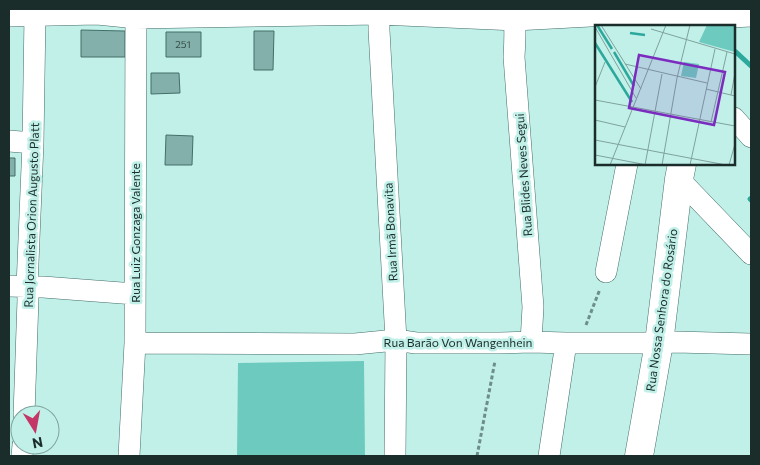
<svg xmlns="http://www.w3.org/2000/svg" width="760" height="465" viewBox="0 0 760 465" font-family="Commissioner,sans-serif">
	<style>
		.green { fill: #6dcabf }
		.lines { fill: none; stroke-linecap: round; stroke-linejoin: round }
		.stream { stroke: #2ca89c; stroke-width: 5 }
		.building { fill: #83b0aa; stroke: #446f69 }
		.minor-casing { stroke: #426d67; stroke-width: 22 }
		.major-casing { stroke: #426d67; stroke-width: 29 }
		.path { stroke: #6e8e8a; stroke-width: 3; stroke-dasharray: 4 2.5; stroke-linecap: butt }
		.minor { stroke: #fff; stroke-width: 21 }
		.major { stroke: #fff; stroke-width: 28 }
		.labels { text-anchor: middle; dominant-baseline: central; stroke-width: 5; stroke-linejoin: round; paint-order: stroke }
		.number-label { font-size: 10px; fill: #354e4b }
		.street-label { font-size: 12px; fill: #1b2d2b; stroke: #c1f0e9 }
		.inset-river { fill: none; stroke: #2ca89c; stroke-width: 2.5 }
		.inset-road { fill: none; stroke: #7fa29d; stroke-width: 1 }
		.view { fill: #7b2cbf; fill-opacity: 0.15; stroke: #7b2cbf; stroke-width: 2.5 }
		.inset-edge { fill: none; stroke: #1b2d2b; stroke-width: 2.5 }
	</style>
	<rect width="100%" height="100%" fill="#c1f0e9"/>
	<path class="green" d="M 364,361 L 365,456 L 237,456 L 238,363 Z"/>
	<g class="lines">
		<path class="stream" d="M 736,52 L 751,66
			M 750,199 L 751,200"/>
	</g>
	<path class="building" d="M 81,30 L 125,31 L 125,57 L 81,57 Z
		M 254,31 L 274,31 L 273,70 L 254,70 Z
		M 166,32 L 201,32 L 201,57 L 166,57 Z
		M 151,73 L 179,73 L 180,93 L 151,94 Z
		M 166,135 L 193,136 L 192,165 L 165,165 Z
		M 9,158 L 15,158 L 15,176 L 9,176 Z"/>
	<g class="lines">
		<defs>
			<path id="minor" d="M 379,9 L 379,30 L 396,340 L 395,456
				M 513,9 C 516,25 515,41 514,57 L 533,307 L 531,342
				M 9,16 L 97,14 L 137,18 L 379,14 L 515,20 L 628,14 L 710,18 L 751,16
				M 734,118 L 751,137
				M 9,141 L 33,143
				M 679,179 L 751,254
				M 606,272 L 627,164
				M 9,286 L 43,287 L 135,294
				M 135,343 L 355,344 L 396,340 L 416,343 L 499,343 L 531,342 L 566,343 L 659,343 L 676,342 L 751,344
				M 24,415 L 28,299 L 27,287 L 33,143 L 35,15
				M 22,456 L 23,445
				M 129,456 L 135,343 L 136,9
				M 549,456 L 566,343"/>
			<path id="major" d="M 708,26 L 711,9
				M 639,456 L 659,343 L 679,179 L 682,164"/>
		</defs>
		<use href="#minor" class="minor-casing"/>
		<use href="#major" class="major-casing"/>
		<path class="path" d="M 586,325 L 600,289
			M 477,456 L 495,361"/>
		<use href="#minor" class="minor"/>
		<use href="#major" class="major"/>
	</g>
	<g class="labels">
		<g class="number-label">
			<text x="183" y="44">251</text>
		</g>
		<g class="street-label">
			<text transform="translate(523 175) rotate(-94)">Rua Blides Neves Segui</text>
			<text transform="translate(31 215) rotate(-88)">Rua Jornalista Orion Augusto Platt</text>
			<text transform="translate(390 232) rotate(-93)">Rua Irmã Bonavita</text>
			<text transform="translate(135 233) rotate(-90)">Rua Luiz Gonzaga Valente</text>
			<text transform="translate(661 310) rotate(-82)">Rua Nossa Senhora do Rosário</text>
			<text x="458" y="342">Rua Barão Von Wangenhein</text>
		</g>
	</g>
	<g transform="translate(595 25)">
		<rect width="140" height="140" fill="#c1f0e9"/>
		<path d="M 112,0 L 140,0 L 140,27 L 104,17 ZM 89,37 L 104,39 L 101,53 L 86,51 Z" fill="#6dcabf"/>
		<path class="inset-river" d="M 2,0 L 17,24M 35,8 L 50,10M 0,18 L 37,77M 19,27 L 39,61"/>
		<path class="inset-road" d="M 6,0 L 46,64M 0,2 L 41,73M 56,4 L 140,29M 30,39 L 112,58M 0,62 L 10,37M 111,64 L 140,71M 136,70 L 140,48M 0,75 L 140,101M 0,95 L 30,102M 116,97 L 132,27M 0,115 L 131,140M 0,130 L 52,140M 15,140 L 71,0M 50,140 L 67,49M 67,140 L 82,53 L 95,0M 95,140 L 120,24M 134,140 L 140,119"/>
		<path class="view" d="M 44,30 L 130,47 L 119,100 L 34,83 Z"/>
		<rect width="140" height="140" class="inset-edge"/>
	</g>
	<rect width="760" height="465" fill="none" stroke="#1b2d2b" stroke-width="20"/>
	<g transform="translate(35 430) rotate(169)"><circle r="24" fill="#c1f0e9" stroke="#7fa29d"/>
	<path d="M0-4L9 19L0 12L-9 19Z" fill="#c33665"/>
	<text y="-8" font-size="14" font-weight="bold" text-anchor="middle" fill="#1b2d2b">N</text>
	</g>
</svg>
